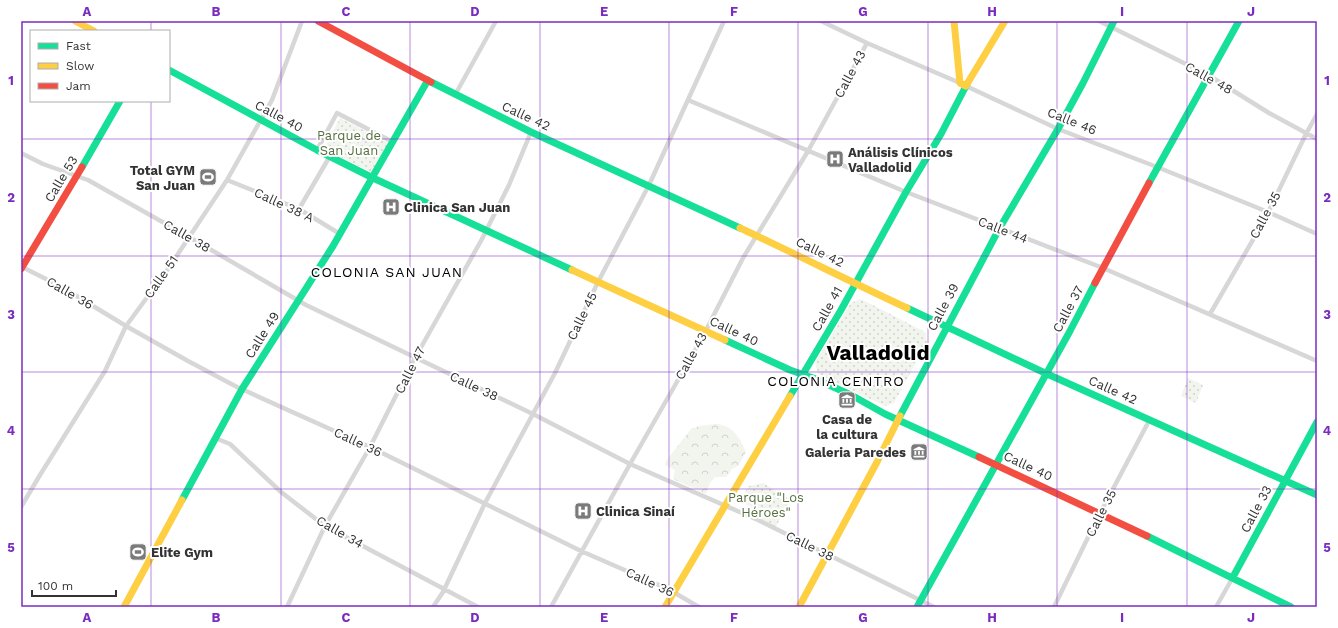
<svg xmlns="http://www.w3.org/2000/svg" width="1338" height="628" viewBox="0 0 1338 628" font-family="'Work Sans',sans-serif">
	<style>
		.green { fill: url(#green-dots) }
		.forest { fill: url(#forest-crowns) }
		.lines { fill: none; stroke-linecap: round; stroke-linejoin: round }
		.street { stroke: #d7d7d7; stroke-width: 4.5 }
		.fast { stroke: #16e098; stroke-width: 7 }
		.slow { stroke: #ffcf43; stroke-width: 7 }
		.jam { stroke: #f24e42; stroke-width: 7 }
		.grid { fill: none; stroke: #7b2cbf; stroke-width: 1; stroke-opacity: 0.55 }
		.labels { text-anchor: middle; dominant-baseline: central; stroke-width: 4; stroke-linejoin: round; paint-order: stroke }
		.street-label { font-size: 13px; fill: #333; stroke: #fff }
		.park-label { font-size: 13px; fill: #56703f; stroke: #fff }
		.poi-label { font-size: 13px; font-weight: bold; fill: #333; stroke: #fff; text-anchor: start }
		.neighbourhood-label { font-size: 14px; letter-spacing: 1px; fill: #000; stroke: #fff }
		.town-label { font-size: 21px; font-weight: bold; fill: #000; stroke: #fff }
		.neatline { fill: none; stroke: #7b2cbf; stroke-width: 1.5 }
		.grid-label { font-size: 13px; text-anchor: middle; font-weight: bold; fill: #7b2cbf }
	</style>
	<defs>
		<pattern id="green-dots" width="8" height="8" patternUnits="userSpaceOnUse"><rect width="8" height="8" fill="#f1f5ed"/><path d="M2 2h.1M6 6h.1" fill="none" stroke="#cfd2cc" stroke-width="1.8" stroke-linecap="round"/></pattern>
		<pattern id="forest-crowns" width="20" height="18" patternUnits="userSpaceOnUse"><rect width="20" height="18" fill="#f1f5ed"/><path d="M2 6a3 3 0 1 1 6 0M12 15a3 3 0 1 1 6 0" fill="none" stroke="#cfd2cc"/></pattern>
	</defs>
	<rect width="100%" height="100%" fill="#fff"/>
	<path class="green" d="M 340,118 L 389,143 L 373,173 L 324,149 Z
		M 861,299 L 925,332 L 927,342 L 894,403 L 885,406 L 818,374 L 815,363 L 851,303 Z
		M 1188,378 L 1203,385 L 1196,403 L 1181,396 Z
		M 763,483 L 791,500 L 775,528 L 746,513 L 750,506 L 744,503 L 747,497 L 743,495 L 749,486 Z"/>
	<path class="forest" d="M 715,424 C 732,424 740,438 746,452 L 738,466 L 732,469 L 726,477 L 715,477 L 710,483 L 706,494 L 673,479 L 675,470 L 665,465 L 666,461 L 691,429 L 699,426 Z"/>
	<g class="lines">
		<path class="street" d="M 821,21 L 867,43 L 960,83
			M 1099,21 L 1208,75 L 1269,113 L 1317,139
			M 966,86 L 1058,129 L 1157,167 L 1268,212 L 1317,234
			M 455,95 L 496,21
			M 688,100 L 906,192 L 1103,268 L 1317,361
			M 317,150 L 337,113 L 393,142
			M 21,153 L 43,164 L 88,180 L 189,237 L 306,305 L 533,414 L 630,464 L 758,520 L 934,607
			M 227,180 L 299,209 L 340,234
			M 299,209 L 330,156
			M 22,267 L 60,286 L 126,326 L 188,361 L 237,387 L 370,447 L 581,551 L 668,589 L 699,607
			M 1210,314 L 1265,219 L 1306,134 L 1317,114
			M 215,438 L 230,444 L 281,492 L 325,526 L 478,607
			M 21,507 L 40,475 L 105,371 L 126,326 L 168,269 L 227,180 L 272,100 L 302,21
			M 287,607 L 325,526 L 370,447 L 415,358 L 482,239 L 509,185 L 531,132
			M 433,607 L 443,592 L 485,503 L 555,373 L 598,282 L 649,185 L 724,21
			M 551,607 L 630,464 L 702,338 L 743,258 L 808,151 L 867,43
			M 1054,607 L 1096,521 L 1150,419
			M 1216,607 L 1233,577"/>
		<path class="fast" d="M 169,70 L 317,150 L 373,178 L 572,270
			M 431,82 L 531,132 L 740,228
			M 82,167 L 120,101
			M 1149,183 L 1239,21
			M 907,308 L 1045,373 L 1317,495
			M 725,340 L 790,370 L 816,379 L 853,396 L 885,414 L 979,457
			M 790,396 L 841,310 L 906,192 L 941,134 L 967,84
			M 900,416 L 999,229 L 1058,129 L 1083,83 L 1114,21
			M 182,500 L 242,389 L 333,246 L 428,80
			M 1147,536 L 1291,607
			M 1233,577 L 1317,422
			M 917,607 L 1070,331 L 1095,283"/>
		<path class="slow" d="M 75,21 L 94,31
			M 954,21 L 960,83 L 966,86
			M 967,84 L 1005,21
			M 740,228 C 796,254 851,282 907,308
			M 572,270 L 725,340
			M 124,607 L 182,500
			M 665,607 L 790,396
			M 799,607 L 877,462 L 900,416"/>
		<path class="jam" d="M 318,21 L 431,82
			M 21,269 L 82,167
			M 1095,283 L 1149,183
			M 979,457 L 1147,536"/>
	</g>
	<path class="grid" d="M 151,21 L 151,31M 281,21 L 281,607M 410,21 L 410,607M 540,21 L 540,607M 669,21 L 669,607M 798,21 L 798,607M 928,21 L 928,607M 1057,21 L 1057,607M 1187,21 L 1187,607M 151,101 L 151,607M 21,139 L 1317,139M 21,256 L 1317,256M 21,372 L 1317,372M 21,489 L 1317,489"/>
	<defs>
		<symbol id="hospital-square" viewBox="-11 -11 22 22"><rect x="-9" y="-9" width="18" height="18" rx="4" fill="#7a7a7a" stroke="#fff"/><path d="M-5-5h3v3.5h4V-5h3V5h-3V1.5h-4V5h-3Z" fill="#fff"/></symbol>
		<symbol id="stadium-square" viewBox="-11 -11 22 22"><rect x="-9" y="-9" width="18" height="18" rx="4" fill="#7a7a7a" stroke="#fff"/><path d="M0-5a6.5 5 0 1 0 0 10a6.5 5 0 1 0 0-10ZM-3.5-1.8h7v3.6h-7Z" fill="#fff"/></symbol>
		<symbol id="museum-square" viewBox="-11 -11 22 22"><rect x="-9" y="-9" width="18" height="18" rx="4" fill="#7a7a7a" stroke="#fff"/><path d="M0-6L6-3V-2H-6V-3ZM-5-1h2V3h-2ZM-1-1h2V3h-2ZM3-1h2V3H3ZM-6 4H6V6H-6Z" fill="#fff"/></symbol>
	</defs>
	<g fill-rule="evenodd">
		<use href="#hospital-square" x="825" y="149" width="20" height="20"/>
		<use href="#stadium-square" x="198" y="167" width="20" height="20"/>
		<use href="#hospital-square" x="381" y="197" width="20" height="20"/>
		<use href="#museum-square" x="837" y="390" width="20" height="20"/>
		<use href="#museum-square" x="909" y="442" width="20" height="20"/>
		<use href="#hospital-square" x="573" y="501" width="20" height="20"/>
		<use href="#stadium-square" x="128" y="542" width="20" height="20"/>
	</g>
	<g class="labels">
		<g class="street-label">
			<text transform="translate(850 74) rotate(-62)">Calle 43</text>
			<text transform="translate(1209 78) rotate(29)">Calle 48</text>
			<text transform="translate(279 116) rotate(28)">Calle 40</text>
			<text transform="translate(526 116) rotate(25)">Calle 42</text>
			<text transform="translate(1072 121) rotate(22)">Calle 46</text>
			<text transform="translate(61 179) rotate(-59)">Calle 53</text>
			<text transform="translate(284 205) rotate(25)">Calle 38 A</text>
			<text transform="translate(1265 215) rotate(-62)">Calle 35</text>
			<text transform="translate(1003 230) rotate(21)">Calle 44</text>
			<text transform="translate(187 236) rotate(30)">Calle 38</text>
			<text transform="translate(820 252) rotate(26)">Calle 42</text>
			<text transform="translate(161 277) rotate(-55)">Calle 51</text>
			<text transform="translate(70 293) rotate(30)">Calle 36</text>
			<text transform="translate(943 307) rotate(-62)">Calle 39</text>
			<text transform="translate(827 309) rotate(-61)">Calle 41</text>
			<text transform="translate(1068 309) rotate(-62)">Calle 37</text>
			<text transform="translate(582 316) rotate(-64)">Calle 45</text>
			<text transform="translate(734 331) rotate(25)">Calle 40</text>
			<text transform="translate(262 335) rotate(-58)">Calle 49</text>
			<text transform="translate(691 356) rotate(-61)">Calle 43</text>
			<text transform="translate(410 370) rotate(-63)">Calle 47</text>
			<text transform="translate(474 386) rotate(25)">Calle 38</text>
			<text transform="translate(1113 390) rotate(24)">Calle 42</text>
			<text transform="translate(358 442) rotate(25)">Calle 36</text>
			<text transform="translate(1028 466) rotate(25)">Calle 40</text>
			<text transform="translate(1256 509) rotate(-62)">Calle 33</text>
			<text transform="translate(1101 513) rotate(-63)">Calle 35</text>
			<text transform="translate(340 532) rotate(30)">Calle 34</text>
			<text transform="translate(810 546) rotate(26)">Calle 38</text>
			<text transform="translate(650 582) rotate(25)">Calle 36</text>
		</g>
		<g class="park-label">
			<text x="349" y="135">Parque de<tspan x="349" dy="15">San Juan</tspan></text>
			<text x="766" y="497">Parque "Los<tspan x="766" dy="15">Héroes"</tspan></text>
		</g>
		<g class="poi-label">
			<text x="848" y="152">Análisis Clínicos<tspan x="848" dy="15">Valladolid</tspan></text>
			<text x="195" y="170" text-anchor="end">Total GYM<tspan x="195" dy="15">San Juan</tspan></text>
			<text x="404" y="207">Clinica San Juan</text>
			<text x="847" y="419" text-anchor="middle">Casa de<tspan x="847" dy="15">la cultura</tspan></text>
			<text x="906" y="452" text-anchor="end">Galeria Paredes</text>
			<text x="596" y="511">Clinica Sinaí</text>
			<text x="151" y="552">Elite Gym</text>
		</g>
		<g class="neighbourhood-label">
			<text x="387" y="272">COLONIA SAN JUAN</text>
			<text x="836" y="381">COLONIA CENTRO</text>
		</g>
		<g class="town-label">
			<text x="878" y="352">Valladolid</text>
		</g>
	</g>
	<rect width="1338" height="628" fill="none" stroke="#ffffff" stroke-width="44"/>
	<rect x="30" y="30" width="140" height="72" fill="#ffffff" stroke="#adadad"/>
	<rect x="38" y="43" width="20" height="6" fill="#16e098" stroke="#adadad"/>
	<text x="66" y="50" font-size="12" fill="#333333">Fast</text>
	<rect x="38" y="63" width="20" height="6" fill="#ffcf43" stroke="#adadad"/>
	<text x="66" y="70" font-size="12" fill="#333333">Slow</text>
	<rect x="38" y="83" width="20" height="6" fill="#f24e42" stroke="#adadad"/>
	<text x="66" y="90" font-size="12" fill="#333333">Jam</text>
	<path d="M32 590v6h84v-6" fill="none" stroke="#333333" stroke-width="2"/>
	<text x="38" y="590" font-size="12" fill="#333333" stroke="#ffffff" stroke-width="3" paint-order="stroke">100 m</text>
	<rect x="22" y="22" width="1294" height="584" class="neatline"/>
	<g class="grid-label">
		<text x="87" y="16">A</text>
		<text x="216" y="16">B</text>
		<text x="346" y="16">C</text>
		<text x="475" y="16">D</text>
		<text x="604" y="16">E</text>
		<text x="734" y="16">F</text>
		<text x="863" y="16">G</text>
		<text x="992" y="16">H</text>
		<text x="1122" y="16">I</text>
		<text x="1251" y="16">J</text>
		<text x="11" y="85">1</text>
		<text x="1327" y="85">1</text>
		<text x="11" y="202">2</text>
		<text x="1327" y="202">2</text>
		<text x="11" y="319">3</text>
		<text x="1327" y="319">3</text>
		<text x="11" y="435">4</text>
		<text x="1327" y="435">4</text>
		<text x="11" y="552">5</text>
		<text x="1327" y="552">5</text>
		<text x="87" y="622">A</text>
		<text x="216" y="622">B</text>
		<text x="346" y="622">C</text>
		<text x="475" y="622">D</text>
		<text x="604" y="622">E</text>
		<text x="734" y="622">F</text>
		<text x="863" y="622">G</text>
		<text x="992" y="622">H</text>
		<text x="1122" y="622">I</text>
		<text x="1251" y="622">J</text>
	</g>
</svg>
